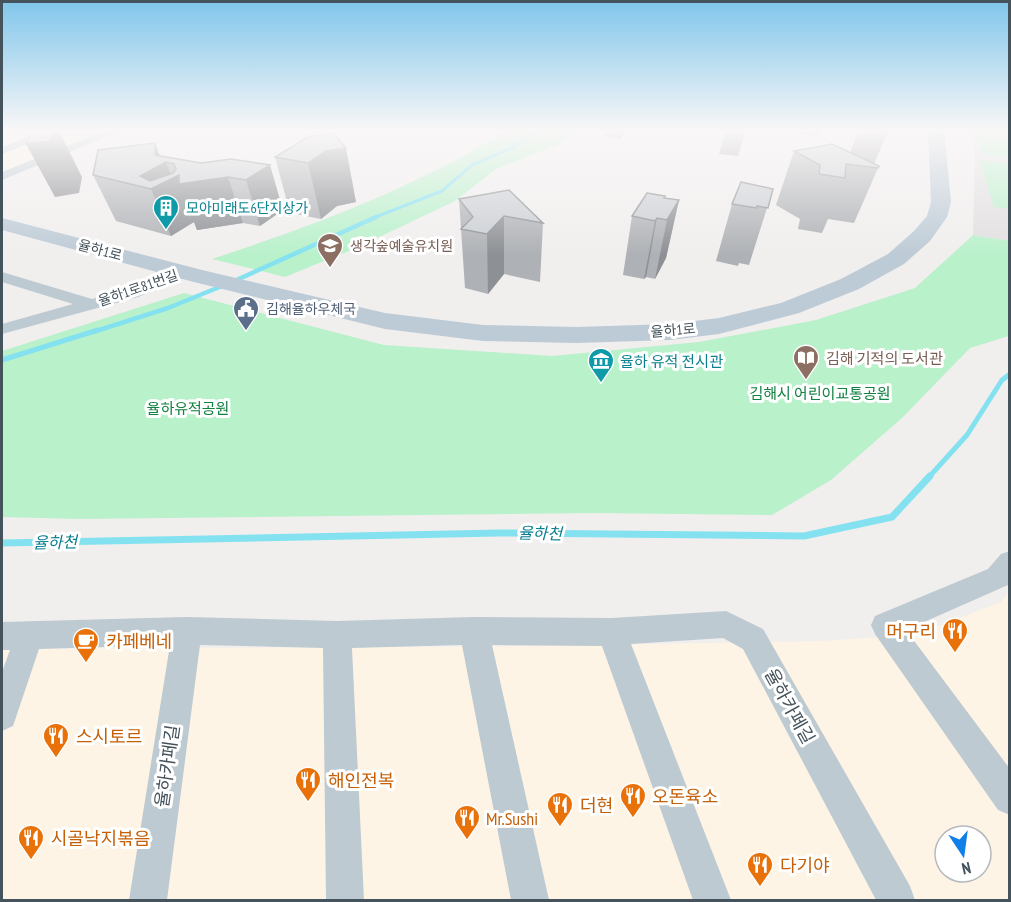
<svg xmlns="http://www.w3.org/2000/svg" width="1011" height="902" viewBox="0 0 1011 902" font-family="'PT Sans Narrow','Noto Sans KR',sans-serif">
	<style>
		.commercial { fill: #fdf4e6; fill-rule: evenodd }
		.education { fill: #e2dfe0 }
		.green { fill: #b9f1cb }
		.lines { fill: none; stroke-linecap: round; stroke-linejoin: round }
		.stream-far3 { stroke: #84e2f0; stroke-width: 3 }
		.stream-far2 { stroke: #84e2f0; stroke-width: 4.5 }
		.stream-far1 { stroke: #84e2f0; stroke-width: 5 }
		.stream { stroke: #84e2f0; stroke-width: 7 }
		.street { fill: #bdcad1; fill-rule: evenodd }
		.secondary { fill: #bdcbd6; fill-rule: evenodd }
		.wall { fill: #aeb1b5 }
		.shaded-wall { fill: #8d9094 }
		.building { fill: #caced3; stroke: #8d9094; stroke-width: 1.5; fill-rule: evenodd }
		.labels { text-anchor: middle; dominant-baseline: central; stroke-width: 6; stroke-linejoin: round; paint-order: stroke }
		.far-culture-label { font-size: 14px; fill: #0d838f; stroke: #fff; text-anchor: start }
		.far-education-label { font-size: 14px; fill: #785e54; stroke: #fff; text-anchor: start }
		.far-street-label { font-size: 14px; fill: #45535c; stroke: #fff }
		.far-service-label { font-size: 14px; fill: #4e5e75; stroke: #fff; text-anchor: start }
		.education-label { font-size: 15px; fill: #785e54; stroke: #fff; text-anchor: start }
		.culture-label { font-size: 15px; fill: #0d838f; stroke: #fff; text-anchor: start }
		.park-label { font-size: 15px; fill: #128141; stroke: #fff }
		.water-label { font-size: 16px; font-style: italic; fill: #077e8f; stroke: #fff }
		.near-food-label { font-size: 18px; fill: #c56008; stroke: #fff; text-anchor: start }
		.near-street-label { font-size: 18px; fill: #45535c; stroke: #fff }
	</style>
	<rect width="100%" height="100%" fill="#f1eeee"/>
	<path class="commercial" d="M 2,129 L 111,129 L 2,172 Z
		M 1009,591 L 1009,900 L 2,900 L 2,649 L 541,646 L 821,641 L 915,635 L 1001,602 ZM 945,836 L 981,836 L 981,872 L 945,872 Z"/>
	<path class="education" d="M 969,129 L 1009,129 L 1009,241 L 973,235 L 975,156 Z"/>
	<path class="green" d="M 510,129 L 581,129 L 557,145 L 496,169 L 455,201 L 358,247 L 285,277 L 212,259 C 315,225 417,187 510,129 Z
		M 975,129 L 1009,129 L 1009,157 L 982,154 Z
		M 979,160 L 1009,164 L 1009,209 L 994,207 Z
		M 973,235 L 1009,241 L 1009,336 L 970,348 L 902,418 L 831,480 L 772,515 L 595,513 L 79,519 L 2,517 L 2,351 L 184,293 L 384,345 L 552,356 L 699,342 L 816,320 L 915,288 Z"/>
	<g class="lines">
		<path class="stream-far3" d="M 373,218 L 442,191 L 472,165 L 512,148 L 538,129"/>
		<path class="stream-far2" d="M 232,282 L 376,217
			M 93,332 L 168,308 L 222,286"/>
		<path class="stream-far1" d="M 2,360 L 98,330
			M 929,477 L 967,435 L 1002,380 L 1010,374"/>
		<path class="stream" d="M 2,543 L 499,533 L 804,536 L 892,517 L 930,476"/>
		<path class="street" d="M 49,129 L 65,129 L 2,154 L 2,147 Z
			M 109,129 L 125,129 L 2,180 L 2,172 Z
			M 185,267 L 191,269 L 193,272 L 191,275 L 138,297 L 2,334 L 2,324 L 73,304 L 2,282 L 2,272 L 92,299 L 126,289 Z
			M 1010,551 L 1010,583 L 1008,585 L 906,630 L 1010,769 L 1010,815 L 998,810 L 875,634 L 871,625 L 875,616 L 988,569 L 1001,554 Z
			M 726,611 L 763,629 L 910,886 L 915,900 L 876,900 L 743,649 L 723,638 L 631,644 L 731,900 L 693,900 L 602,646 L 492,645 L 549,900 L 511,900 L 462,645 L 352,648 L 364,900 L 326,900 L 323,648 L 200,645 L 167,900 L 129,900 L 170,645 L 39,649 L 13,726 L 2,731 L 2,672 L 10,650 L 2,650 L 2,622 L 187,617 L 337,621 L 474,617 L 612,618 Z"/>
		<path class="secondary" d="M 928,129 L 944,129 L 951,202 L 947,217 L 930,241 L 904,264 L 859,289 L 799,313 L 719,334 L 670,340 L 577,343 L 483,341 L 385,329 L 190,281 L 2,230 L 2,218 L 202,270 L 385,313 L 483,325 L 577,327 L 670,324 L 719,318 L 781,303 L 841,279 L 888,254 L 914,231 L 927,216 L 931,202 Z"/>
	</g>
	<path class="wall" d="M 2,129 L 31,129 L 20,133 Z
		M 604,129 L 627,129 L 620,139 L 603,137 Z
		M 726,129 L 746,129 L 738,156 L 719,154 Z
		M 798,129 L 819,129 L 817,136 L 798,134 Z
		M 859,129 L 889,129 L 874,164 L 878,168 L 854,223 L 828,219 L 822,233 L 798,229 L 800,219 L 776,205 L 794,151 L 851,153 L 851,150 Z
		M 308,137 L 356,202 L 337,206 L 321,219 L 290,213 L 275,157 Z
		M 160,156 L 201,163 L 231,159 L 283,210 L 260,226 L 243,223 L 197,230 L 194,222 L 171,236 L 116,221 L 93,175 Z
		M 773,189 L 749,265 L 739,263 L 738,266 L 716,261 L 732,204 Z
		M 665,196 L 665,198 L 679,200 L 666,258 L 655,279 L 646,277 L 644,279 L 623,275 L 632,216 Z
		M 459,199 L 543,223 L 540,282 L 504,274 L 488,294 L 465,288 Z"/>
	<path class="shaded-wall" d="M 18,129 L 31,129 L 20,133 Z
		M 55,129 L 58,129 L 82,177 L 79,193 L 55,197 L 26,144 Z
		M 621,129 L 627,129 L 620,139 Z
		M 155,143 L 163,164 L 166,162 L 172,178 L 179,175 L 228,177 L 243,223 L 197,230 L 194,222 L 171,236 L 151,189 L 140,176 L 155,155 Z
		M 346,148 L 356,202 L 337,206 L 321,219 L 308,163 L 326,151 Z
		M 270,165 L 283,210 L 260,226 L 246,180 Z
		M 679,200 L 666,258 L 655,279 L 667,220 Z
		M 504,216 L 504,274 L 488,294 L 487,234 Z
		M 657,218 L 646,277 L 644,279 L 655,221 Z"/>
	<path class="building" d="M 32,129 L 55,129 L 51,141 L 26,144 Z
		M 333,133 L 346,148 L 326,151 L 308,163 L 275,157 L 308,137 Z
		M 155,143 L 155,155 L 201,163 L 231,159 L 270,165 L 246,180 L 228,177 L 179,184 L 179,175 L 151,189 L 93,175 L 98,150 ZM 166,162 L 174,164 L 176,169 L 173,173 L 150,181 L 140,176 Z
		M 832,144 L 879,166 L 878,168 L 846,164 L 845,178 L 819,174 L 820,165 L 794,151 Z
		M 741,182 L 773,189 L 768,208 L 757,206 L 756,208 L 732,204 Z
		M 509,190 L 543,223 L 504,216 L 487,234 L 461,229 L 473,217 L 459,199 Z
		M 647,193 L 665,196 L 664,198 L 679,200 L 667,220 L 657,218 L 655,221 L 632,216 Z"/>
	<linearGradient id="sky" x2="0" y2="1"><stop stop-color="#80c6eb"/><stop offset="0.51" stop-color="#f9f7f7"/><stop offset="1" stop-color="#f9f7f7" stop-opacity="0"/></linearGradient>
	<rect width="1011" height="255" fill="url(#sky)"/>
	<defs>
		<symbol id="building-pin" viewBox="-11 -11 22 30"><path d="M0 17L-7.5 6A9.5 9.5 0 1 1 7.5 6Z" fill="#0f9aa8" stroke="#fff"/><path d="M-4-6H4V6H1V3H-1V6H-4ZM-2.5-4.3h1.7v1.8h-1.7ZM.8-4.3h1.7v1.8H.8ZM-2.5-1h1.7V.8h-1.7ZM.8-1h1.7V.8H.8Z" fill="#fff"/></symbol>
		<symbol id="school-pin" viewBox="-11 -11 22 30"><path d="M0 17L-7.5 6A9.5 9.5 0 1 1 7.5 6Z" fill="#8d6e63" stroke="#fff"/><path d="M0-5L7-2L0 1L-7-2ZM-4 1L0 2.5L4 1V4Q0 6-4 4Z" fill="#fff"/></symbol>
		<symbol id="civic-pin" viewBox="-11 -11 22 30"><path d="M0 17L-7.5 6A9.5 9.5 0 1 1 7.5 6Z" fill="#5c6f8a" stroke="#fff"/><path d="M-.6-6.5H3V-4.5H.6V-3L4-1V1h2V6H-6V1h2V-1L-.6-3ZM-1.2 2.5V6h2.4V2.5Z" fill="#fff"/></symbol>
		<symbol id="library-pin" viewBox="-11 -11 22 30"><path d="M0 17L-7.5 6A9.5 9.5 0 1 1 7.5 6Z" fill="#8d6e63" stroke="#fff"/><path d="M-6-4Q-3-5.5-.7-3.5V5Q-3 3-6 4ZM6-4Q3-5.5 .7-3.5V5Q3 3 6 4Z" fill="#fff"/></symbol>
		<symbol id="museum-pin" viewBox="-11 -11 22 30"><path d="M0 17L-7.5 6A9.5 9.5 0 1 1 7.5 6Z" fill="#0f9aa8" stroke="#fff"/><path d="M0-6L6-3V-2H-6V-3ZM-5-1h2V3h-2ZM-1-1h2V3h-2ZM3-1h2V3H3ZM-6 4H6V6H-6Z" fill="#fff"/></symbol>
		<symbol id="restaurant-pin" viewBox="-11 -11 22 30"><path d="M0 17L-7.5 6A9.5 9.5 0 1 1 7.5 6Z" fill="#e8710a" stroke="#fff"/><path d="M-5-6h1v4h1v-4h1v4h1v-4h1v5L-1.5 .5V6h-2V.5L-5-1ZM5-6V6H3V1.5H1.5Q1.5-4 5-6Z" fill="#fff"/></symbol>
		<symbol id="cafe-pin" viewBox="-11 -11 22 30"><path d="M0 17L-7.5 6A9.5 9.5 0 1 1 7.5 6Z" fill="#e8710a" stroke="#fff"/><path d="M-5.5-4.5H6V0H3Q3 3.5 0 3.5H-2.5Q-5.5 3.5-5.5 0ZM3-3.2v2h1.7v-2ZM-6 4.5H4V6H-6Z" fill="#fff"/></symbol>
	</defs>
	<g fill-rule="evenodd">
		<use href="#building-pin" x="151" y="193" width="30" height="40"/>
		<use href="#school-pin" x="315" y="231" width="30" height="40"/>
		<use href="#civic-pin" x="231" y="294" width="30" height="40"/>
		<use href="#library-pin" x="791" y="343" width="30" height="40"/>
		<use href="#museum-pin" x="586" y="346" width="30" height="40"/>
		<use href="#restaurant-pin" x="940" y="616" width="30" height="40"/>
		<use href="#cafe-pin" x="71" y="626" width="30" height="40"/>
		<use href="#restaurant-pin" x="41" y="721" width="30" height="40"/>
		<use href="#restaurant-pin" x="293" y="765" width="30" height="40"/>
		<use href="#restaurant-pin" x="618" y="781" width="30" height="40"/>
		<use href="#restaurant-pin" x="545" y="790" width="30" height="40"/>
		<use href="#restaurant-pin" x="452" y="803" width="30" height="40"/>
		<use href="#restaurant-pin" x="16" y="823" width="30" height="40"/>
		<use href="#restaurant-pin" x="745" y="850" width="30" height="40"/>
	</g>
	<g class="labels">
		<g class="far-culture-label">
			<text x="186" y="208">모아미래도6단지상가</text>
		</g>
		<g class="far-education-label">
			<text x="350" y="246">생각숲예술유치원</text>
		</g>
		<g class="far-street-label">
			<text transform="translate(100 250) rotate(15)">율하1로</text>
			<text transform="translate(138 288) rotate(-19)">율하1로81번길</text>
			<text transform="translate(673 330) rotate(-5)">율하1로</text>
		</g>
		<g class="far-service-label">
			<text x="266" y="309">김해율하우체국</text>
		</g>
		<g class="education-label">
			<text x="826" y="358">김해 기적의 도서관</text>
		</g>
		<g class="culture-label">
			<text x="620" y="361">율하 유적 전시관</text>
		</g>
		<g class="park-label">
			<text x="820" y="393">김해시 어린이교통공원</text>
			<text x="188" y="408">율하유적공원</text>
		</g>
		<g class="water-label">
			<text transform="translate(540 533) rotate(1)">율하천</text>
			<text transform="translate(55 542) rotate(-1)">율하천</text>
		</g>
		<g class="near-food-label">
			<text x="936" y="631" text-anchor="end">머구리</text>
			<text x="106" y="641">카페베네</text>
			<text x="76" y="736">스시토르</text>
			<text x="328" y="780">해인전복</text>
			<text x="652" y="796">오돈육소</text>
			<text x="580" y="805">더현</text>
			<text x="486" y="818">Mr.Sushi</text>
			<text x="51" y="838">시골낙지볶음</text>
			<text x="780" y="865">다기야</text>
		</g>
		<g class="near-street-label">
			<text transform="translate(790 706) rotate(61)">율하카페길</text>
			<text transform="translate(167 766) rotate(-82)">율하카페길</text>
		</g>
	</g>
	<rect width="1011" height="902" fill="none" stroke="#45535c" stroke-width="6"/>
	<g transform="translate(963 854) rotate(167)"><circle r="28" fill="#ffffff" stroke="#b5babe" stroke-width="1.5"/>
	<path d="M0-4.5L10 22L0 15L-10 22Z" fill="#107fe8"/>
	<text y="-9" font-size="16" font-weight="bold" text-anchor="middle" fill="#45535c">N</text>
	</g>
</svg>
